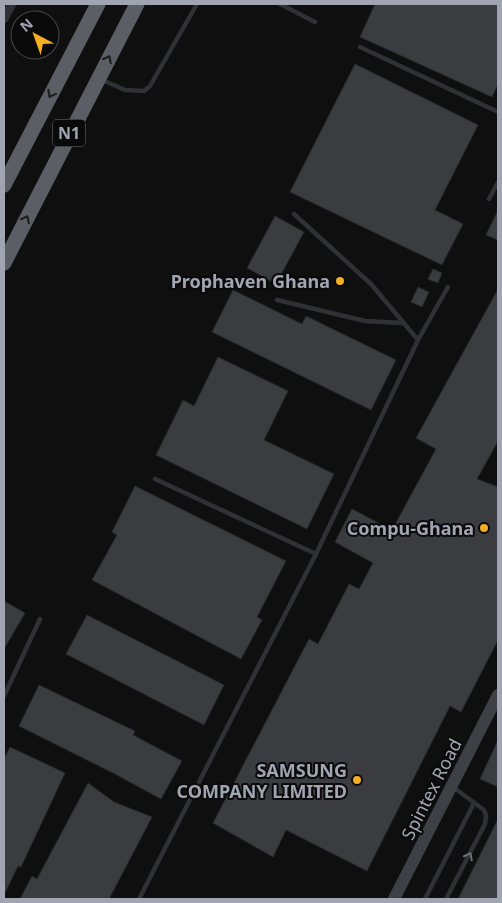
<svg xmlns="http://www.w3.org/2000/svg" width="502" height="903" viewBox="0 0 502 903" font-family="'Noto Sans',sans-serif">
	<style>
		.building { fill: #3b3c40; stroke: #29292c }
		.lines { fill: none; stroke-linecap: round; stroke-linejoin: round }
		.lane { stroke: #303135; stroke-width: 4.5 }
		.street { stroke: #303135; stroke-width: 9 }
		.secondary { stroke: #3e4045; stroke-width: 12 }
		.highway { stroke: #5c5e66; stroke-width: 15 }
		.oneway { stroke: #1a1b1d }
		.oneway2 { stroke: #6e7179 }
		.poi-dot { fill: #f3ae24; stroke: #0a0a0b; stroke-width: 2 }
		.labels { text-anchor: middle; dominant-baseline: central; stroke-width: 4; stroke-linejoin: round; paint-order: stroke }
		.shield { fill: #0a0a0b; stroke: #73767f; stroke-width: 1 }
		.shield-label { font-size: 16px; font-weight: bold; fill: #a0a5b1 }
		.poi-label { font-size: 18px; font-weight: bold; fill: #a0a5b1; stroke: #0a0a0b; text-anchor: end }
		.street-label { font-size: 18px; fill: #a0a5b1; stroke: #0a0a0b }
	</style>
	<rect width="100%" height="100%" fill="#0f0f10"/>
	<path class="building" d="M 375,4 L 498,4 L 498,84 L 492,97 L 360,37 Z
		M 355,64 L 478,125 L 435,210 L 463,224 L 442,265 L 290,192 Z
		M 498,210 L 498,240 L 486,235 Z
		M 275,216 L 304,232 L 276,284 L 247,268 Z
		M 433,269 L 442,273 L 438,283 L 428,279 Z
		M 418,287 L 429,292 L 422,307 L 411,302 Z
		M 498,289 L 498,441 L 477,479 L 498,487 L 498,640 L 461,712 L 450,706 L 367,871 L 286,830 L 273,857 L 213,823 L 309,639 L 318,644 L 349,584 L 359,589 L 373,563 L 335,542 L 352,509 L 392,530 L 436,449 L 416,438 Z
		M 233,290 L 302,324 L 306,316 L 396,360 L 371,410 L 212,332 Z
		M 218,357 L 288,391 L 264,440 L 334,474 L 307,529 L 156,455 L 183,400 L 194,406 Z
		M 135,486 L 286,561 L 257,617 L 262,620 L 241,659 L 92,580 L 117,535 L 112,532 Z
		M 4,601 L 25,613 L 4,649 Z
		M 87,615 L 224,685 L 204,725 L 66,654 Z
		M 39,685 L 135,731 L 133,735 L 182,761 L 161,799 L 115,774 L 19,726 Z
		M 498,740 L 498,787 L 480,779 Z
		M 10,747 L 65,773 L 21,867 L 18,866 L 4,895 L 4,759 Z
		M 88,783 L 114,802 L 152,817 L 109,899 L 20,899 L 32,876 L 37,879 Z
		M 498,819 L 498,899 L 458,899 Z"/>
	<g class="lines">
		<path class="lane" d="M 280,4 L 315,22
			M 360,47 L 498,112
			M 102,80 L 125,90 L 144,91 L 150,86 L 197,4
			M 489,199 L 498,182
			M 294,214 L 371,284 L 418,340
			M 277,300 L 365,321 L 402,323
			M 155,479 L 316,554
			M 4,696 L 40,619
			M 139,899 L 316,554 L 418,340 L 448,287
			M 425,899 L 474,803
			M 446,899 L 485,824 L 486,815 L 484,810 L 453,787"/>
		<path class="street" d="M 4,19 L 12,4"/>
		<path class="secondary" d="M 394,899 L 498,695"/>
		<path class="highway" d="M 4,185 L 98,4
			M 4,263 L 137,4"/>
	</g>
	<defs><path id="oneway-chevron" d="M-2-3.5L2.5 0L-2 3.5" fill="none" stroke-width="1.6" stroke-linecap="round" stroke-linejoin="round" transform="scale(1.25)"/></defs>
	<g class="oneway">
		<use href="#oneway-chevron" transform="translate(108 59) rotate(-63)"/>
		<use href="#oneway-chevron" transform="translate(51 94) rotate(118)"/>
		<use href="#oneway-chevron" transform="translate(26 219) rotate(-64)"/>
	</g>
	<use class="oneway2" href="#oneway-chevron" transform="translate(469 856) rotate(-63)"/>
	<g class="poi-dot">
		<circle cx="340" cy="281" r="5"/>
		<circle cx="484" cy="528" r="5"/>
		<circle cx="357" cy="780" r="5"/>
	</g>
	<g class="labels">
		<rect class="shield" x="53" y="119.5" width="32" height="27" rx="4"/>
		<g class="shield-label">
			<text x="69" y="133">N1</text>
		</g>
		<g class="poi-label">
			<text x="330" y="281">Prophaven Ghana</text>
			<text x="474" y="528">Compu-Ghana</text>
			<text x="347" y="770">SAMSUNG<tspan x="347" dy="21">COMPANY LIMITED</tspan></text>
		</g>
		<g class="street-label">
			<text transform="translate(431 789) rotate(-63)">Spintex Road</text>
		</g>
	</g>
	<rect width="502" height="903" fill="none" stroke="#a0a5b1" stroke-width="10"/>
	<g transform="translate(35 35) rotate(319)"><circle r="24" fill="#0a0a0b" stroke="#46484d"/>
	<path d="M0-4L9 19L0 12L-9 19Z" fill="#f3ae24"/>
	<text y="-8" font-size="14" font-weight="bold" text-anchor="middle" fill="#a0a5b1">N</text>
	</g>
</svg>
